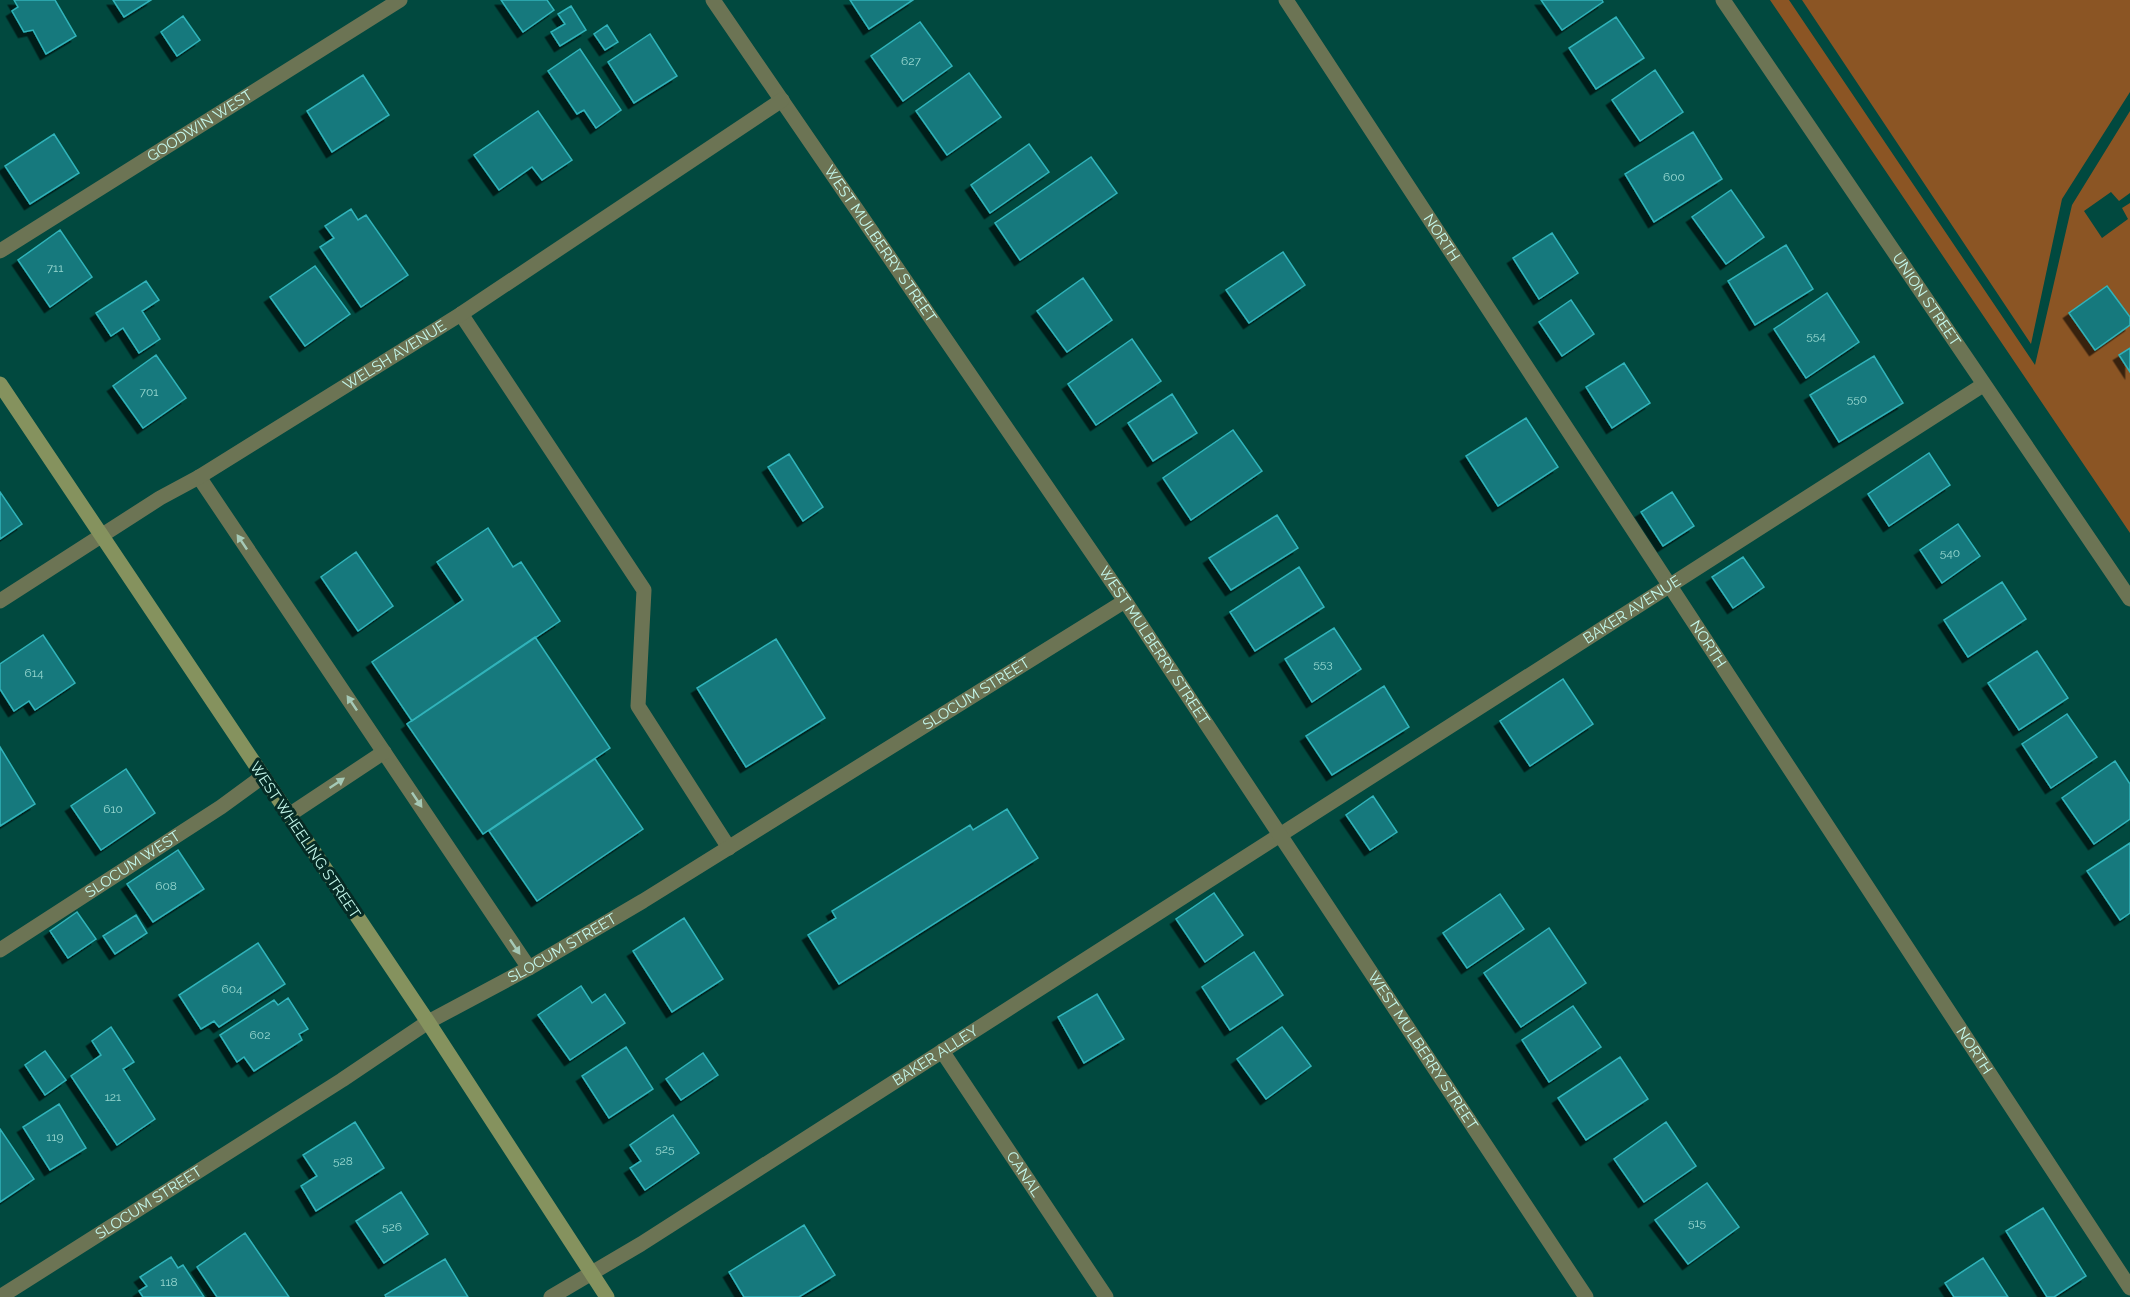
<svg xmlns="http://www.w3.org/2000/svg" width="2130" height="1297" viewBox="0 0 2130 1297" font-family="Raleway,sans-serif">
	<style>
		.green { fill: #8b5524 }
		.building { fill: #15797d; stroke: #30b3ba; stroke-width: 1.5; filter: url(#shadow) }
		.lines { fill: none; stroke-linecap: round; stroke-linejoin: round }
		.lane { stroke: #6c7454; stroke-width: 15 }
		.street { stroke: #6c7454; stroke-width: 15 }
		.secondary { stroke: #85925e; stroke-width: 15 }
		.oneway { fill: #a5c9b6 }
		.labels { text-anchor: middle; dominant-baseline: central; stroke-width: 6; stroke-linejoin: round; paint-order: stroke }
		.number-label { font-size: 12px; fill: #98d8d0 }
		.street-label { font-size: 15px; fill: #c4f7eb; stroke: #052b25 }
	</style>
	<defs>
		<filter id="shadow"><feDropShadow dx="-5.5" dy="5.5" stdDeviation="0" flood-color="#0009"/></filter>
	</defs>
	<rect width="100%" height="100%" fill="#01493f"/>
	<path class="green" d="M 1770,0 L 1789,0 L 2035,365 L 2072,205 L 2130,111 L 2130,193 L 2119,201 L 2111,192 L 2084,211 L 2102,238 L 2128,219 L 2122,208 L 2130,203 L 2130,317 L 2107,286 L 2069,313 L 2130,325 L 2130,348 L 2119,356 L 2130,372 L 2130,533 Z
		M 1802,0 L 2130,0 L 2130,92 L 2062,199 L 2031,344 Z"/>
	<path class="building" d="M 14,0 L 55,0 L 76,36 L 46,54 L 33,30 L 24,32 L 12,11 L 18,7 Z
		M 113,0 L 151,0 L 124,17 Z
		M 501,0 L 547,0 L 554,10 L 523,32 Z
		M 850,0 L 913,0 L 869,29 Z
		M 1541,0 L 1602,0 L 1603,2 L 1562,30 Z
		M 571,6 L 586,30 L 560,46 L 551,32 L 565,24 L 558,14 Z
		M 183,16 L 200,40 L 177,56 L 161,32 Z
		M 1616,17 L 1644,58 L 1596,89 L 1569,48 Z
		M 920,22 L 952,66 L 903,101 L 871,56 Z
		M 607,25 L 618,42 L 605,50 L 594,34 Z
		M 650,34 L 677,76 L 634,103 L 608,62 Z
		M 580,49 L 621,110 L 596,128 L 584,110 L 577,114 L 548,71 Z
		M 1655,70 L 1683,112 L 1640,141 L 1612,100 Z
		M 969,73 L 1001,117 L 947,155 L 916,111 Z
		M 363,75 L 389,115 L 332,152 L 307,111 Z
		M 538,111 L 572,160 L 542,180 L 532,167 L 499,190 L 474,155 Z
		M 1693,132 L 1722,179 L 1654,222 L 1625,174 Z
		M 54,134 L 79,173 L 30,204 L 5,166 Z
		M 1029,144 L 1049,172 L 990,213 L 971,185 Z
		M 1091,157 L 1117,193 L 1020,260 L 995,223 Z
		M 1731,190 L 1764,237 L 1726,264 L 1692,217 Z
		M 351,209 L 358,220 L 366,215 L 408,275 L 361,307 L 320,247 L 334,238 L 325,226 Z
		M 60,230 L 92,277 L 50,307 L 18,260 Z
		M 1552,233 L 1578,273 L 1539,299 L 1513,258 Z
		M 1786,245 L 1813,289 L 1755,325 L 1728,281 Z
		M 1283,252 L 1305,285 L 1249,323 L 1226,290 Z
		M 315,266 L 350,314 L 305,346 L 270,297 Z
		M 1083,278 L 1112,320 L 1067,352 L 1037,311 Z
		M 146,281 L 159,300 L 142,311 L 160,339 L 139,353 L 123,328 L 111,336 L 96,313 Z
		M 2107,286 L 2130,317 L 2130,325 L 2095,350 L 2069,313 Z
		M 1827,293 L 1859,342 L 1806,378 L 1774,329 Z
		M 1571,300 L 1594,334 L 1562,356 L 1539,322 Z
		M 1132,339 L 1161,381 L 1096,425 L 1068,384 Z
		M 2130,348 L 2130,372 L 2119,355 Z
		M 156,355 L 186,398 L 143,428 L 113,386 Z
		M 1874,356 L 1903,403 L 1839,442 L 1810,395 Z
		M 1624,363 L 1650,403 L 1612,428 L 1586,387 Z
		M 1172,394 L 1197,433 L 1153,461 L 1128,423 Z
		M 1526,418 L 1558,467 L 1498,506 L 1466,456 Z
		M 1233,430 L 1262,471 L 1191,520 L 1163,478 Z
		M 1929,453 L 1950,485 L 1889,526 L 1868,494 Z
		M 789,454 L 823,507 L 803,521 L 768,467 Z
		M 0,492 L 22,524 L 0,539 Z
		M 1672,492 L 1694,526 L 1663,546 L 1641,512 Z
		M 1277,515 L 1298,548 L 1231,590 L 1209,558 Z
		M 1958,524 L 1980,556 L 1942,583 L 1920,550 Z
		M 488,528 L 513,567 L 521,562 L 560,621 L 412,721 L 372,662 L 463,600 L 437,562 Z
		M 356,552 L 393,606 L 358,631 L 321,577 Z
		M 1743,557 L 1764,587 L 1733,608 L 1712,577 Z
		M 1299,567 L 1324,607 L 1255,651 L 1230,612 Z
		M 2002,582 L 2026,619 L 1968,657 L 1944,620 Z
		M 1334,628 L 1361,669 L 1312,702 L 1285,659 Z
		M 43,635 L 75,683 L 35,710 L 29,701 L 14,711 L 0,689 L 0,664 Z
		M 535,637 L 610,748 L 483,834 L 407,724 Z
		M 776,639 L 825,718 L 746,767 L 697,688 Z
		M 2037,651 L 2068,698 L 2019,730 L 1988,683 Z
		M 1563,679 L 1593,724 L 1530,766 L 1500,721 Z
		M 1384,686 L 1409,727 L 1332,775 L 1306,736 Z
		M 2067,714 L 2097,757 L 2051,788 L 2022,744 Z
		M 0,747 L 35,804 L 0,826 Z
		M 595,759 L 643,829 L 537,901 L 489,831 Z
		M 2115,761 L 2130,784 L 2130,819 L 2094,844 L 2062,798 Z
		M 126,769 L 155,813 L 101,850 L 71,806 Z
		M 1373,796 L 1397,832 L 1370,850 L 1346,815 Z
		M 1007,809 L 1038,858 L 839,984 L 808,935 L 836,918 L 832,911 L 970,825 L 973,830 Z
		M 2130,843 L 2130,913 L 2120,920 L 2087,871 Z
		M 178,850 L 204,889 L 153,922 L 127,884 Z
		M 1214,893 L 1243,935 L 1205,962 L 1176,919 Z
		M 1500,894 L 1524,929 L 1467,968 L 1443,933 Z
		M 77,912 L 96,939 L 68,958 L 50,931 Z
		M 136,915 L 147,933 L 115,954 L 103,936 Z
		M 684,918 L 723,979 L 672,1012 L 633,951 Z
		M 1549,928 L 1586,983 L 1521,1027 L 1484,973 Z
		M 258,943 L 285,984 L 219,1027 L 214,1021 L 201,1029 L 179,995 Z
		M 1254,952 L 1283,995 L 1230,1030 L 1202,987 Z
		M 581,986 L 592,1003 L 605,994 L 625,1023 L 570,1060 L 538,1015 Z
		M 1097,994 L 1124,1039 L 1084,1063 L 1058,1017 Z
		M 288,998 L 308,1029 L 299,1034 L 302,1040 L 254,1071 L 244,1057 L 237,1062 L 220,1035 L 274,1000 L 278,1005 Z
		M 1573,1006 L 1601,1047 L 1549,1082 L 1522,1040 Z
		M 111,1027 L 134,1062 L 123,1069 L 155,1119 L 117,1145 L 71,1076 L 101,1055 L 92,1041 Z
		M 1282,1027 L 1311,1066 L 1266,1099 L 1237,1059 Z
		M 626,1047 L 653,1089 L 609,1118 L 582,1076 Z
		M 45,1051 L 66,1080 L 45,1095 L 25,1065 Z
		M 703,1053 L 718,1075 L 681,1100 L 666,1079 Z
		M 1620,1057 L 1648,1099 L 1586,1140 L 1558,1098 Z
		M 59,1104 L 86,1148 L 50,1170 L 23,1127 Z
		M 673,1115 L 699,1153 L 645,1190 L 630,1168 L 641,1161 L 630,1145 Z
		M 355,1122 L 384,1168 L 316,1211 L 301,1186 L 317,1176 L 303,1155 Z
		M 1666,1122 L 1696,1166 L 1644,1202 L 1614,1159 Z
		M 0,1129 L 34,1179 L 0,1202 Z
		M 1707,1183 L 1739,1227 L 1688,1264 L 1655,1220 Z
		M 401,1192 L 428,1234 L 384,1263 L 356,1221 Z
		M 2043,1208 L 2086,1276 L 2054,1297 L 2047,1297 L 2006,1231 Z
		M 804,1225 L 835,1275 L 799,1297 L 744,1297 L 729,1272 Z
		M 245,1233 L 289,1297 L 217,1297 L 197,1267 Z
		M 171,1257 L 178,1268 L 183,1265 L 204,1297 L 143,1297 L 139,1291 L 147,1286 L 140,1277 Z
		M 1983,1258 L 2008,1297 L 1954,1297 L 1945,1283 Z
		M 445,1259 L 468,1297 L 386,1297 L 385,1295 Z"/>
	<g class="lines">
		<g class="lane">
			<path id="s1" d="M 1286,0 L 2130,1288"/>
			<path id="s2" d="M 0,251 L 400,0"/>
			<path d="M 461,314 L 644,590 L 638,706 L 729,848"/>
			<path d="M 199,477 L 529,968"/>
			<path d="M 289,815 L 384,752"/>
			<path id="s3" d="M 0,950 L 221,807 L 262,777"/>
			<path id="s4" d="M 942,1051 L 1106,1297"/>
			<path id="s5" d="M 551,1297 L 641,1244 L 1983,385"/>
		</g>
		<g class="street">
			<path id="s6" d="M 713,0 L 1125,601 L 1586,1297"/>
			<path id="s7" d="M 1723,0 L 2130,599"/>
			<path id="s8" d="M 0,601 L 160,498 L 199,477 L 461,314 L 782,100"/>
			<path id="s9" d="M 0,1297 L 342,1080 L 428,1022 L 529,968 L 643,901 L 1125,601"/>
		</g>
		<path class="secondary" d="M 0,384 L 428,1022 L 607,1297"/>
	</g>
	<defs><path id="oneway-solid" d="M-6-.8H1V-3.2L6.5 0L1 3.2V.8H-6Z" transform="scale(1.5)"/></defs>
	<g class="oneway">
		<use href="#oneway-solid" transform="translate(242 542) rotate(-124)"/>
		<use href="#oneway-solid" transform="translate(352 703) rotate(-124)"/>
		<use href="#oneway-solid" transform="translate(337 783) rotate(-34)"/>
		<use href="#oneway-solid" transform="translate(417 800) rotate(56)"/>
		<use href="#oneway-solid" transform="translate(515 947) rotate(56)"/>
	</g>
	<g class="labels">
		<g class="number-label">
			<text x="911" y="61">627</text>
			<text x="1674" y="177">600</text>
			<text x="55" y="268">711</text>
			<text x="1816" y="336">554</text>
			<text x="149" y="392">701</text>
			<text x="1857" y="399">550</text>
			<text x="1950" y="553">540</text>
			<text x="1323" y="664">553</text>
			<text x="34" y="673">614</text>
			<text x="113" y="809">610</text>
			<text x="166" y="886">608</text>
			<text x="232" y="989">604</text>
			<text x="260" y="1035">602</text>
			<text x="113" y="1097">121</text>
			<text x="55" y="1137">119</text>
			<text x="665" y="1149">525</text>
			<text x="343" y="1161">528</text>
			<text x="1697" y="1223">515</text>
			<text x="392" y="1227">526</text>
			<text x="169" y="1282">118</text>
		</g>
		<g class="street-label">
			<text stroke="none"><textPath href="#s2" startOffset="236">GOODWIN WEST</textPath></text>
			<text stroke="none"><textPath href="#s1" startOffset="284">NORTH</textPath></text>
			<text stroke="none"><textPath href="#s6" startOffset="296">WEST MULBERRY STREET</textPath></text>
			<text stroke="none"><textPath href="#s7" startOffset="362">UNION STREET</textPath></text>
			<text stroke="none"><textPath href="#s8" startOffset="465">WELSH AVENUE</textPath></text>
			<text stroke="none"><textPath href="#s5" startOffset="1281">BAKER AVENUE</textPath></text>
			<text stroke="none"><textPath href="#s1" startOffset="770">NORTH</textPath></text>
			<text stroke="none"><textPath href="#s6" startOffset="782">WEST MULBERRY STREET</textPath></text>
			<text stroke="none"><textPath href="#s9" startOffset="1148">SLOCUM STREET</textPath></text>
			<text transform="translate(305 840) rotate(56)">WEST WHEELING STREET</text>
			<text stroke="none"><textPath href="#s3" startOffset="158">SLOCUM WEST</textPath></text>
			<text stroke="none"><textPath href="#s9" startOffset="662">SLOCUM STREET</textPath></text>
			<text stroke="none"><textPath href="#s6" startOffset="1268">WEST MULBERRY STREET</textPath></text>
			<text stroke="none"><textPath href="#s1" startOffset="1256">NORTH</textPath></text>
			<text stroke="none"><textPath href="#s5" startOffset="454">BAKER ALLEY</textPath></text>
			<text stroke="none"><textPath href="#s4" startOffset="148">CANAL</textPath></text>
			<text stroke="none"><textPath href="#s9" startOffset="176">SLOCUM STREET</textPath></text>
		</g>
	</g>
</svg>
